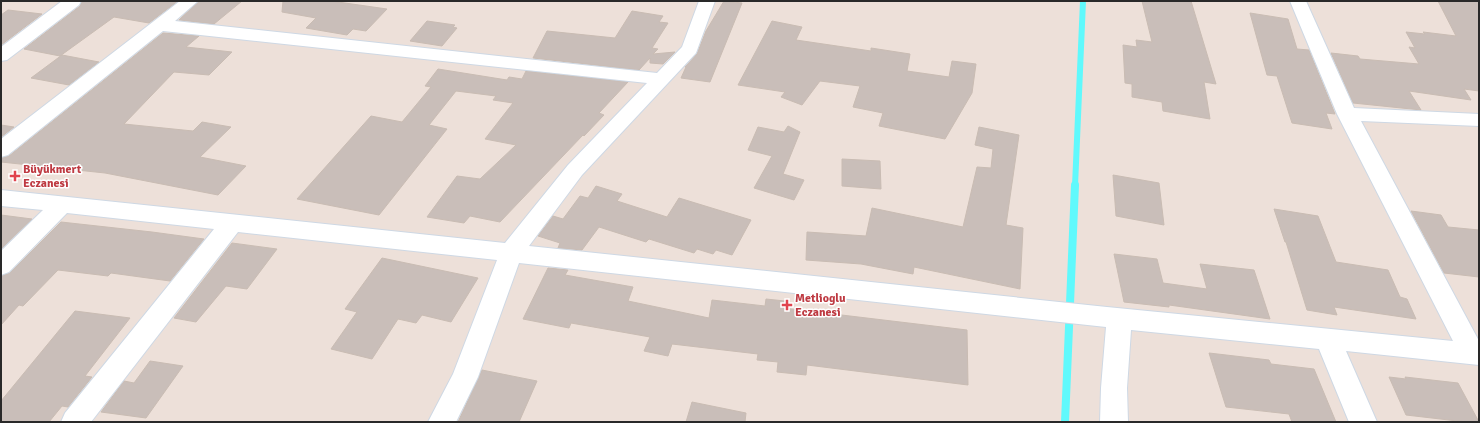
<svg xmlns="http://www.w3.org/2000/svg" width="1480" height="423" viewBox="0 0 1480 423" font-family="Signika,sans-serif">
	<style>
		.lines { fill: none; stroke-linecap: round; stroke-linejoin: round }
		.stream-far1 { stroke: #60f9fc; stroke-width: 6 }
		.stream { stroke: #60f9fc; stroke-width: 8 }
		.building { fill: #c9beb9; stroke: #c9bcb3 }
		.minor-casing { stroke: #ced8e4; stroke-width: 2 }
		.minor { fill: #fff; fill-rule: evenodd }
		.health-dot { fill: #e0444e; stroke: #fff; stroke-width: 1.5 }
		.labels { text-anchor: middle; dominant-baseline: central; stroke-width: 3; stroke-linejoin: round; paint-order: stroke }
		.health-label { font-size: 12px; font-weight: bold; fill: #be3a42; stroke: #fff; text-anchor: start }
	</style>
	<rect width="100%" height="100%" fill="#ede0d9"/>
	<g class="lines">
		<path class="stream-far1" d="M 1075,186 L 1083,1"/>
		<path class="stream" d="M 1065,422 L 1075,185"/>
	</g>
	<path class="building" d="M 82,1 L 178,1 L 149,23 L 114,17 L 60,56 L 24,49 L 80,6 Z
		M 199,1 L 242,1 L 214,24 L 179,20 Z
		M 283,1 L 331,1 L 387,9 L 366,31 L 353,29 L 347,35 L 306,28 L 316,18 L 282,12 Z
		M 724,1 L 742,3 L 710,82 L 681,78 L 686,67 L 685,67 L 697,54 L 706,31 Z
		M 1142,1 L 1191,1 L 1216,84 L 1204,82 L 1210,119 L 1163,111 L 1162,102 L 1132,97 L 1132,84 L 1125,83 L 1123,45 L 1137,47 L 1136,40 L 1152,42 Z
		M 1438,1 L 1479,1 L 1479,91 L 1464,89 L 1471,100 L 1409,91 L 1421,110 L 1353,103 L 1331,53 L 1358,56 L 1360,59 L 1419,64 L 1409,47 L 1415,48 L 1406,32 L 1425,34 L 1423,32 L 1456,36 Z
		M 8,10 L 42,14 L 1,45 L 1,15 Z
		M 632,11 L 663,16 L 659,22 L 668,23 L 652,48 L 658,49 L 653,54 L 675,52 L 663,64 L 650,63 L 650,58 L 639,70 L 533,58 L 547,31 L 615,38 Z
		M 1250,13 L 1288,19 L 1297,49 L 1309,50 L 1335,114 L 1326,113 L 1332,129 L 1292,123 L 1277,76 L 1267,75 Z
		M 427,21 L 455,25 L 453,27 L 457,28 L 442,46 L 410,41 Z
		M 772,21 L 802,27 L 796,40 L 871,51 L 871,48 L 910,54 L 907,71 L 949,77 L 952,61 L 976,64 L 972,93 L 945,139 L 879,126 L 883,113 L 853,107 L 860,86 L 820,81 L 802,105 L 781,97 L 785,92 L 738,85 Z
		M 163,33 L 199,36 L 186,47 L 232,52 L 209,75 L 174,72 L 124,124 L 193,131 L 202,122 L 231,127 L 200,157 L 246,166 L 218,195 L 105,173 L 1,162 L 1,158 L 9,156 Z
		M 62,55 L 99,62 L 69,85 L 31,78 Z
		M 438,69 L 507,80 L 509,77 L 522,79 L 526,71 L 628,82 L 599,113 L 604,115 L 584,136 L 583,135 L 500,222 L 470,216 L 464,223 L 427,217 L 457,176 L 480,179 L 516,145 L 485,139 L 513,103 L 493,100 L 496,96 L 456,91 L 429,125 L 447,129 L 379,215 L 297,199 L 371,116 L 402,122 L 431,87 L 425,86 Z
		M 1,125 L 14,127 L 1,137 Z
		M 788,126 L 800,132 L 783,174 L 804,180 L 794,200 L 754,188 L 772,156 L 748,150 L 758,127 L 784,132 Z
		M 979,127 L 1019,135 L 1006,225 L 1023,228 L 1020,289 L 914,267 L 913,274 L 861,264 L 806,260 L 807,232 L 866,236 L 872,208 L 963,227 L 977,167 L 991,168 L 993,149 L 975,145 Z
		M 842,159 L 880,161 L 881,189 L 842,186 Z
		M 1113,175 L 1159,183 L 1164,225 L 1116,216 Z
		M 596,186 L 622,194 L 617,201 L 667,217 L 679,198 L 751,220 L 732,255 L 716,250 L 713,254 L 697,249 L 694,253 L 649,239 L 646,242 L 599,227 L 582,250 L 558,248 L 560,243 L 538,236 L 553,216 L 563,219 L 580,196 L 588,198 Z
		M 1274,209 L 1318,216 L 1336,262 L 1388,270 L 1400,297 L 1407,299 L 1416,319 L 1334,307 L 1337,315 L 1307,310 L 1286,242 L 1285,242 Z
		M 1411,211 L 1441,215 L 1448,227 L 1479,230 L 1479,277 L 1444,273 Z
		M 1,215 L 32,219 L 1,249 Z
		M 61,222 L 152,232 L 204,239 L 170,281 L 111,273 L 108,276 L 58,270 L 23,306 L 19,305 L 1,325 L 1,276 L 10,273 Z
		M 232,243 L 277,249 L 247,289 L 226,286 L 196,322 L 174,318 Z
		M 1114,254 L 1157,259 L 1163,283 L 1207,289 L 1200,264 L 1254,270 L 1270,319 L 1169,305 L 1169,307 L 1124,302 Z
		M 382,258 L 478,278 L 451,322 L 422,315 L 416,323 L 398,319 L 372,359 L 331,349 L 357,312 L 345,309 Z
		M 548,268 L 568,270 L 565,275 L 633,287 L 628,301 L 709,318 L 712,300 L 765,306 L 766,299 L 785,301 L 783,308 L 967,330 L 968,385 L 807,365 L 806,375 L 777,372 L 778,362 L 757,360 L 758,354 L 672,344 L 668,356 L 644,351 L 650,337 L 571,323 L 569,328 L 523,319 Z
		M 75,311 L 130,318 L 85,376 L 92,377 L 68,407 L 62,406 L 49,422 L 1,422 L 1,401 Z
		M 1209,353 L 1269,360 L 1271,364 L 1314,369 L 1336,422 L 1292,422 L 1289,414 L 1226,407 Z
		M 150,361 L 183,366 L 146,418 L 101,412 L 124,381 L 134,383 Z
		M 482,370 L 537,381 L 519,422 L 458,422 Z
		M 1389,377 L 1406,379 L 1405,377 L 1458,383 L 1479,422 L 1466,422 L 1406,415 Z
		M 692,402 L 746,413 L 745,422 L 686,422 Z"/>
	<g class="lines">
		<defs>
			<path id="minor" d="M 62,1 L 81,1 L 79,5 L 7,60 L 1,61 L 1,47 Z
				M 180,1 L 198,1 L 175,21 L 657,73 L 682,47 L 699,1 L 715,1 L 696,53 L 582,175 L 529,246 L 1107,307 L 1453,341 L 1337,114 L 1290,1 L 1306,1 L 1354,108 L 1479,114 L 1479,126 L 1361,121 L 1479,341 L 1479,365 L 1346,351 L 1377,422 L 1349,422 L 1319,349 L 1131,330 L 1127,388 L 1128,422 L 1100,422 L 1101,388 L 1106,327 L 519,263 L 478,377 L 456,422 L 428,422 L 453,374 L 497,260 L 238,232 L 91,422 L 61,422 L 65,413 L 214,229 L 67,213 L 9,272 L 1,275 L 1,251 L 43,210 L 1,206 L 1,190 L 505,243 L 568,165 L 647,83 L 163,31 L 8,155 L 1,157 L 1,139 Z"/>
		</defs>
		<use href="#minor" class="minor-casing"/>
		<use href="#minor" class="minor"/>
	</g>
	<g class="health-dot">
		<path d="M13 170h4v4h4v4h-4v4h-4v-4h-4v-4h4z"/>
		<path d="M785 299h4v4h4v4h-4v4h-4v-4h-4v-4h4z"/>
	</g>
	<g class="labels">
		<g class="health-label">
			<text x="23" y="169">Büyükmert<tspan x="23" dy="14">Eczanesi</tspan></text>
			<text x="795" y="298">Metlioglu<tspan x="795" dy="14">Eczanesi</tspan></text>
		</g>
	</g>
	<rect width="1480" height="423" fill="none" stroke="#292929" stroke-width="4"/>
</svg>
